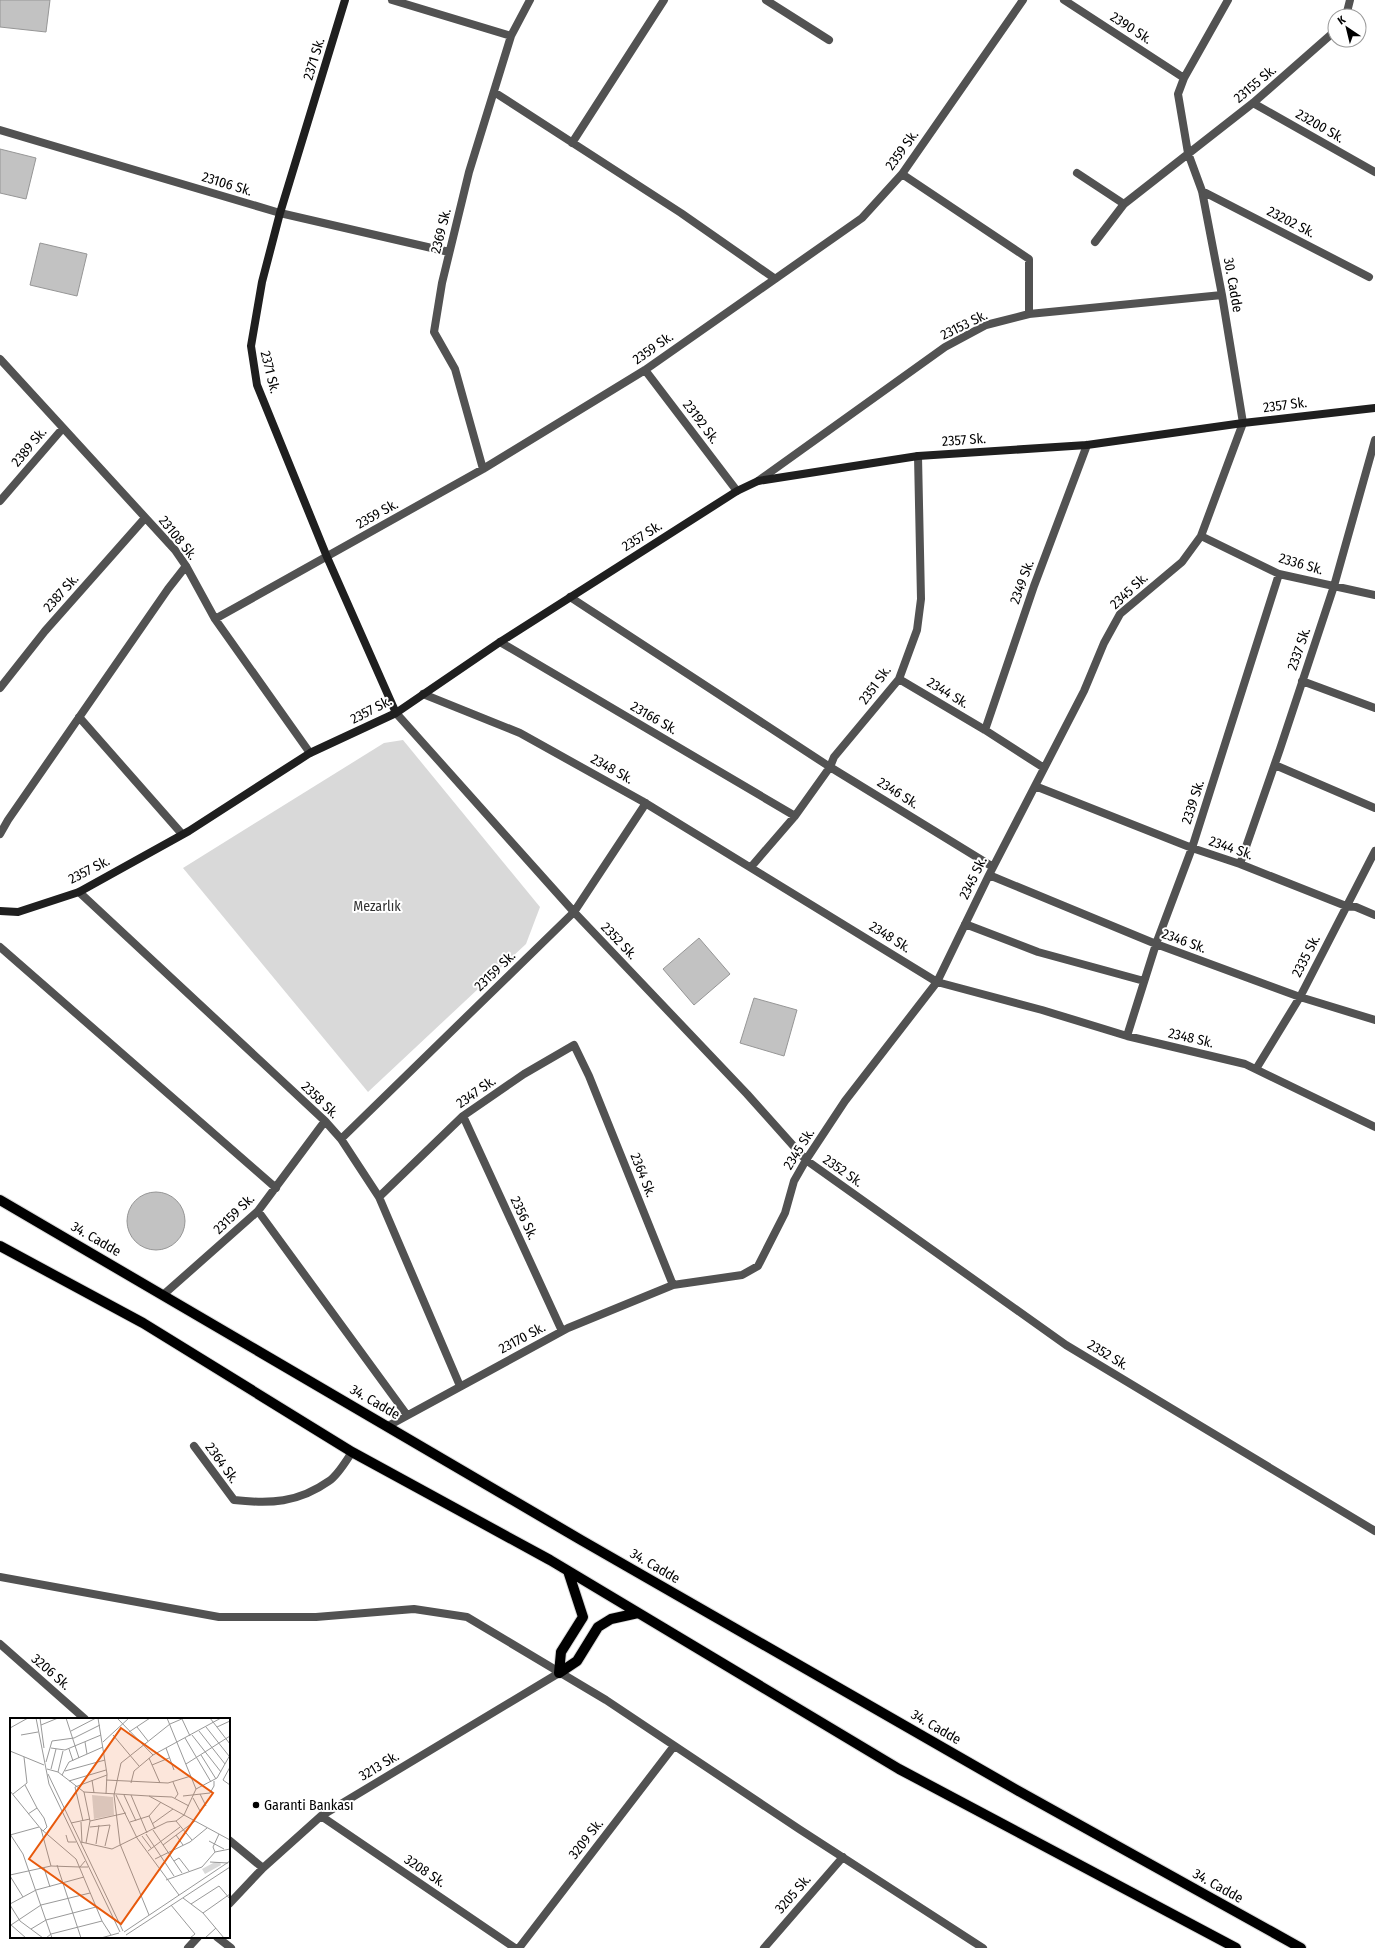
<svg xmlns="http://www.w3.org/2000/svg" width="1375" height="1948" viewBox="0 0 1375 1948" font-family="'Fira Sans Condensed',sans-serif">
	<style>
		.green { fill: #d9d9d9 }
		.building { fill: #c2c2c2; stroke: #969696 }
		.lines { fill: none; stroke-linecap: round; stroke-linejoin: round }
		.primary-casing { stroke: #dbdbdb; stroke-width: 12 }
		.street { stroke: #525252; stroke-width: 8 }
		.secondary { stroke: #1f1f1f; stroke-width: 8 }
		.primary { stroke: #000; stroke-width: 10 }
		.poi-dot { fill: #000; stroke: #fff; stroke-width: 1.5 }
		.labels { text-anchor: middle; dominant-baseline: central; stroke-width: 4; stroke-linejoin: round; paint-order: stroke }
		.street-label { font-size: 14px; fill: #000; stroke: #fff }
		.park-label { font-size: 14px; fill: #303030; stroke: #fff }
		.poi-label { font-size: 14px; fill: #000; stroke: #fff; text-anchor: start }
		.inset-road { fill: none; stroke: #999; stroke-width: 1 }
		.view { fill: #e8590c; fill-opacity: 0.15; stroke: #e8590c; stroke-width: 2 }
		.inset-edge { fill: none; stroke: #000; stroke-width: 2 }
	</style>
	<rect width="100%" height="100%" fill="#fff"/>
	<path class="green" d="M 403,740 L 540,907 L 526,944 L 368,1092 L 183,868 L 384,743 Z"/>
	<path class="building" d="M 0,0 L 50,0 L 46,32 L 0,27 Z
		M 0,149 L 36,158 L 26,199 L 0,193 Z
		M 40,243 L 87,254 L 77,296 L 30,285 Z
		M 699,938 L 730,974 L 694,1005 L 663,969 Z
		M 754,998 L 797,1010 L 784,1056 L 740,1043 Z
		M127 1221a29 29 0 1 1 58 0a29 29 0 1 1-58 0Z"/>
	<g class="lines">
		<defs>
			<path id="primary" d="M 0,1200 L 581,1540 L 1015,1789 L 1301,1948
				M 0,1246 L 143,1323 L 352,1452 L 550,1560 L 899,1769 L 1236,1948
				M 568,1571 L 583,1617 L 561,1652 L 559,1673 L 577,1661 L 598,1627 L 611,1619 L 638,1613"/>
		</defs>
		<use href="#primary" class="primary-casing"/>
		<path class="street" d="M 392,0 L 511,36
			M 766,0 L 829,40
			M 1064,0 L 1184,78
			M 1346,16 L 1350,0
			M 494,92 L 681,213 L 774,278
			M 1253,103 L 1375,172
			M 0,130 L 280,213 L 449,252
			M 572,143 L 664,0
			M 1077,173 L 1124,204
			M 902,174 L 1029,259 L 1029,314
			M 1202,191 L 1369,277
			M 1095,242 L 1124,204 L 1253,103 L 1335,31
			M 0,359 L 175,550 L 186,566 L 215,619 L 310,753
			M 645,370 L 737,491
			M 483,469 L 455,369 L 434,332 L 442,283 L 469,172 L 511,36 L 530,0
			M 758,481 L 945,347 L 986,325 L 1029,314 L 1222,295
			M 0,501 L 63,428
			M 1201,536 L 1279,574 L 1375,595
			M 570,597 L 830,767 L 993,867
			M 215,619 L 483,469 L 645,370 L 862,218 L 902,174 L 1023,0
			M 500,642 L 795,816
			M 899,679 L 985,730 L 1044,768
			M 1302,681 L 1375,708
			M 0,688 L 45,631 L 145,518
			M 423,694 L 520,733 L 642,801 L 937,982 L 1042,1010 L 1127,1036 L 1245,1064 L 1375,1127
			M 396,713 L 574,912 L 747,1094 L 806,1160 L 1066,1345 L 1375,1531
			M 79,717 L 182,834
			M 985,730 L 1034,586 L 1087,445
			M 1275,765 L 1375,808
			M 1035,786 L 1192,848 L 1240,864 L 1346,906 L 1356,907 L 1375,915
			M 0,834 L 8,820 L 168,589 L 186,566
			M 1240,864 L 1280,749 L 1334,586 L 1375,440
			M 751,867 L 795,816 L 830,767 L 834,757 L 899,679 L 917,630 L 921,599 L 918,456
			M 989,875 L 1156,944 L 1300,997 L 1375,1020
			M 79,892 L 325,1121 L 341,1139 L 379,1197 L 460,1386
			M 965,924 L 1038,952 L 1144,981
			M 0,947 L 276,1188
			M 1127,1036 L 1156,944 L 1192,848 L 1279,574
			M 1256,1069 L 1300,997 L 1375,851
			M 463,1116 L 562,1331
			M 341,1139 L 574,912 L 646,803
			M 379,1197 L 463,1116 L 524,1074 L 574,1045 L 589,1076 L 673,1285
			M 258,1211 L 407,1415
			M 163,1295 L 258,1211 L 325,1121
			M 388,1426 L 568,1328 L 673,1285 L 742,1275 L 758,1266 L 785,1213 L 794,1181 L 806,1160 L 845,1101 L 937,982 L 989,875 L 1084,691 L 1104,643 L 1120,614 L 1182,562 L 1201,536 L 1243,423 L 1222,295 L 1202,191 L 1188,153 L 1178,94 L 1184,78 L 1228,0
			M 194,1446 L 234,1500 C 270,1504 298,1503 329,1481 C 338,1475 346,1461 352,1452
			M 0,1577 L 219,1617 L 316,1617 L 414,1609 L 467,1617 L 606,1700 L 799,1829 L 983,1948
			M 0,1644 L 85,1719
			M 321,1816 L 515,1948
			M 229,1840 L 263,1868
			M 229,1904 L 263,1868 L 321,1816 L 559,1673
			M 217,1937 L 231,1948
			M 188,1948 L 198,1937
			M 519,1948 L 674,1746
			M 764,1948 L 843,1857"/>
		<path class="secondary" d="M 345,0 L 280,213 L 262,282 L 251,346 L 257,385 L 327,557 L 396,713
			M 0,911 L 18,912 L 79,892 L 189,831 L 310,753 L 396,713 L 500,642 L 737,491 L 758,481 L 918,456 L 1087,445 L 1243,423 L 1375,408"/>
		<use href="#primary" class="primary"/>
	</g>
	<circle class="poi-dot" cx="256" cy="1805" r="4"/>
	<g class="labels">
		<g class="street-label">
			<text transform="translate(1131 28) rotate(33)">2390 Sk.</text>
			<text transform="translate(314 59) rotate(-73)">2371 Sk.</text>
			<text transform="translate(1255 84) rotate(-40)">23155 Sk.</text>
			<text transform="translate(1320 126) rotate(30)">23200 Sk.</text>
			<text transform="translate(902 150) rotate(-54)">2359 Sk.</text>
			<text transform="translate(227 184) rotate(17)">23106 Sk.</text>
			<text transform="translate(1291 222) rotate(27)">23202 Sk.</text>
			<text transform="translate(441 231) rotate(-76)">2369 Sk.</text>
			<text transform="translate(1233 285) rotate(80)">30. Cadde</text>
			<text transform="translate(964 325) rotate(-26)">23153 Sk.</text>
			<text transform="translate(653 348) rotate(-35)">2359 Sk.</text>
			<text transform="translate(270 372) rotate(76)">2371 Sk.</text>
			<text transform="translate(1285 405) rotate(-7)">2357 Sk.</text>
			<text transform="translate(701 422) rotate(53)">23192 Sk.</text>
			<text transform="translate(964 440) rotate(-4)">2357 Sk.</text>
			<text transform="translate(29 447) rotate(-50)">2389 Sk.</text>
			<text transform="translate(377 514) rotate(-29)">2359 Sk.</text>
			<text transform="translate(642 536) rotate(-32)">2357 Sk.</text>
			<text transform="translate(178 538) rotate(51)">23108 Sk.</text>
			<text transform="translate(1301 564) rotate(16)">2336 Sk.</text>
			<text transform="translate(1022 582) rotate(-70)">2349 Sk.</text>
			<text transform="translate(1129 591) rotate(-43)">2345 Sk.</text>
			<text transform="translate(61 593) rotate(-48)">2387 Sk.</text>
			<text transform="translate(1299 649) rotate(-71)">2337 Sk.</text>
			<text transform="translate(875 685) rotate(-54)">2351 Sk.</text>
			<text transform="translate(948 693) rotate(31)">2344 Sk.</text>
			<text transform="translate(371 710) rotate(-27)">2357 Sk.</text>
			<text transform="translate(654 718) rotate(30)">23166 Sk.</text>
			<text transform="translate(612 769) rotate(29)">2348 Sk.</text>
			<text transform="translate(898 793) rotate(32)">2346 Sk.</text>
			<text transform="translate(1193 802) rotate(-72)">2339 Sk.</text>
			<text transform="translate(1231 848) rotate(19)">2344 Sk.</text>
			<text transform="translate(89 870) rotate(-27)">2357 Sk.</text>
			<text transform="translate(973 878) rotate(-64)">2345 Sk.</text>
			<text transform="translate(890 937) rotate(32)">2348 Sk.</text>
			<text transform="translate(619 941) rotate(46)">2352 Sk.</text>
			<text transform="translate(1184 941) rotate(20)">2346 Sk.</text>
			<text transform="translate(1306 956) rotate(-63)">2335 Sk.</text>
			<text transform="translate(495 971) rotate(-44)">23159 Sk.</text>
			<text transform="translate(1191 1038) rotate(13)">2348 Sk.</text>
			<text transform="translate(476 1092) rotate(-35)">2347 Sk.</text>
			<text transform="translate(320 1100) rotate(44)">2358 Sk.</text>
			<text transform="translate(799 1149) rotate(-58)">2345 Sk.</text>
			<text transform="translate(843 1171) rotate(35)">2352 Sk.</text>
			<text transform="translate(643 1175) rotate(68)">2364 Sk.</text>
			<text transform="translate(234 1214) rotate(-44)">23159 Sk.</text>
			<text transform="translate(524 1218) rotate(65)">2356 Sk.</text>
			<text transform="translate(96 1239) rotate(30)">34. Cadde</text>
			<text transform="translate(522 1338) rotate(-28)">23170 Sk.</text>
			<text transform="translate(1108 1355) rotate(31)">2352 Sk.</text>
			<text transform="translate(375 1402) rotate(30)">34. Cadde</text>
			<text transform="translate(222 1463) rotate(54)">2364 Sk.</text>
			<text transform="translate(655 1566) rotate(30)">34. Cadde</text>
			<text transform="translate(51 1672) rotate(41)">3206 Sk.</text>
			<text transform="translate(936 1727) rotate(30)">34. Cadde</text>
			<text transform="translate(379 1766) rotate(-31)">3213 Sk.</text>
			<text transform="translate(586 1839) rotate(-52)">3209 Sk.</text>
			<text transform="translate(425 1871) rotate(34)">3208 Sk.</text>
			<text transform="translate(1218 1886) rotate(29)">34. Cadde</text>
			<text transform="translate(793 1894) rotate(-49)">3205 Sk.</text>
		</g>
		<g class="park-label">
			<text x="377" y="906">Mezarlık</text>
		</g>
		<g class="poi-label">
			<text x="264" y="1805">Garanti Bankası</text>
		</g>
	</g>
	<g transform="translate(10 1718)">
		<rect width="220" height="220" fill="#fff"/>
		<path d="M 82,77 L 103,79 L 104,97 L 84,101 ZM 205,144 L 210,144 L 211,147 L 195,156 L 192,151 Z" fill="#d9d9d9"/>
		<path class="inset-road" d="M 26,0 L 39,66 L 110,214M 30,0 L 34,30M 56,0 L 69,40M 88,0 L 97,56 L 96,76M 107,0 L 143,37M 157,0 L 186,71M 200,0 L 220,26M 172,1 L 180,18M 31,7 L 48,0M 127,9 L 138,23M 196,9 L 219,38M 207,9 L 220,3M 0,10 L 18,0M 61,13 L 86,0M 189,13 L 215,46M 119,14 L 140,0M 11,17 L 28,14M 103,17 L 129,48M 182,17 L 211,54M 175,20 L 201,64M 75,24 L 77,36M 93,24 L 119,0M 41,30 L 55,32 L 91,17M 156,30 L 164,52M 59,31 L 63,43M 0,33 L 34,47M 191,37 L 206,61M 139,40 L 150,65M 36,44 L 42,23 L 64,20 L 90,7M 176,46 L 220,18M 142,47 L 159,40M 220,49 L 213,62 L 220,67M 37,51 L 48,54 L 74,74 L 139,78 L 220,122M 41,51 L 46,31M 55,53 L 95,42M 48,54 L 53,33M 38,56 L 113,213M 52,57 L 59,44 L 93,29M 82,62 L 84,75M 96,62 L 158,65 L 181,58M 59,63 L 96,52M 163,64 L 168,76 L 165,80M 121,65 L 124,53 L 143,37 L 211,0M 15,67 L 27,90M 186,71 L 207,60 L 220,37M 0,73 L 31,111 L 41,148M 74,74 L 80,103 L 76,125M 3,76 L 17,65 L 14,39M 190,76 L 196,88M 106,77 L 127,120 L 169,177M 114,77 L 126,103M 121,77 L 137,115M 139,78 L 162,79 L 179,88M 173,78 L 200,75 L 204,68 L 204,63M 183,80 L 190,93M 18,96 L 27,90 L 34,100 L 37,109 L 33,113M 139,98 L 145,111M 73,103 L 65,69 L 97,57M 80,103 L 116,95M 166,103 L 182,122M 71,104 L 72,125M 120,104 L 139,98 L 151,84M 61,105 L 80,101M 142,106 L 163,91M 80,109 L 100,107 L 95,128M 31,111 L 66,141 L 92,203 L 101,217M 143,112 L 172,155M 0,116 L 13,136 L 42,220M 136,116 L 164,158M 0,117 L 29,109M 56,117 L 58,124 L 66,124M 166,117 L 173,127M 132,118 L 141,130M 199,123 L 214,131M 71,124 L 102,131 L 157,104 L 166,103 L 174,97 L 186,71M 86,126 L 89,107M 153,127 L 185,103M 138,133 L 170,109M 205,134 L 203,129 L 209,116M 145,141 L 180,124 L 197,110M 75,143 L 70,149 L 78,149M 164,143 L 169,140 L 179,153M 200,144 L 218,145M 47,147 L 71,220M 34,150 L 40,169M 0,157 L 41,148 L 70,149M 0,158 L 13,179M 156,162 L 192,149 L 205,134 L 220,131M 173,180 L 193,195 L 214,220M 0,186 L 26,172 L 74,159M 181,186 L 209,168 L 220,181M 0,187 L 10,203 L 33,220M 161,187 L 185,216 L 180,220M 193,195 L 220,176M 139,197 L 110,126 L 104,77 L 111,45 L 160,6 L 174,0M 0,206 L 16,220M 1,207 L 31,187 L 80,175M 21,211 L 36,202 L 86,189M 114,214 L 220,143M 116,217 L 220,149M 36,220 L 41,216 L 92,203M 91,220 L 109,215M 195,220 L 206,210"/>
		<path class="view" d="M 111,10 L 203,75 L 111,206 L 19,141 Z"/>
		<rect width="220" height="220" class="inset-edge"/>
	</g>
	<g transform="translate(1347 28) rotate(325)"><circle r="19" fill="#ffffff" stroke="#999999"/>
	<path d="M0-3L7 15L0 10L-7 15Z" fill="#000000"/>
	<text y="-6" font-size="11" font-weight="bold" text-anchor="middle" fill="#000000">K</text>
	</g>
</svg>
